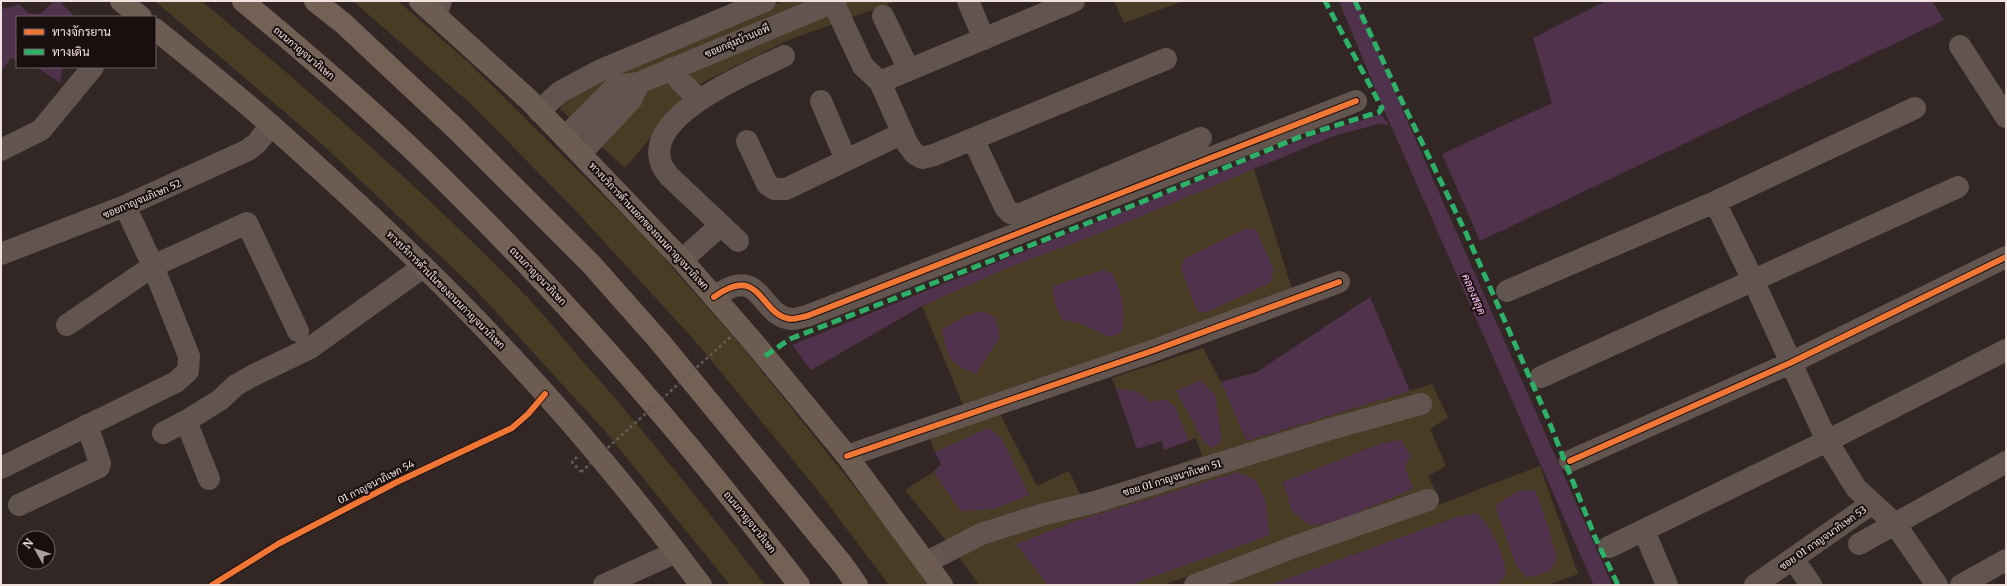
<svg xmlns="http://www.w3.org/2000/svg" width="2007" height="586" viewBox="0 0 2007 586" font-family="Merriweather,Sarabun,serif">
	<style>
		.green { fill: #493c25; fill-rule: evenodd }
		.water { fill: #51324c }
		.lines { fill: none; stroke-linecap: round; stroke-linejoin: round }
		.canal { stroke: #51324c; stroke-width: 17 }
		.path { stroke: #665c57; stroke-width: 2.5; stroke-dasharray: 3 3; stroke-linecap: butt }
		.minor { stroke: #62554f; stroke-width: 22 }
		.major { stroke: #6c5c52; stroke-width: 22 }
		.highway { stroke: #736156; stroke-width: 22 }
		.path-bridge { stroke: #665c57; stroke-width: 2.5; stroke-dasharray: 3 3; stroke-linecap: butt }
		.quiet { stroke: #2db169; stroke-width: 5; stroke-dasharray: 10 5; stroke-linecap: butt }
		.cycleway-casing { stroke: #190f0e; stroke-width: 8 }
		.cycleway { stroke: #f07635; stroke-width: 6 }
		.labels { text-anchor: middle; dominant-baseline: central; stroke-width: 4; stroke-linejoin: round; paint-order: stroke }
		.street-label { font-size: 10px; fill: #f1e1df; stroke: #190f0e }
		.water-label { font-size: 11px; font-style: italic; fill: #fec2f6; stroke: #190f0e }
	</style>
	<rect width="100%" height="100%" fill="#332726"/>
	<path class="green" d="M 155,1 L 202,1 C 315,96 426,192 528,298 C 546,317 562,337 579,357 C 644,430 705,507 765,585 L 730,585 L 605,431 L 474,288 L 323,145 Z
		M 353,1 L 398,1 L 467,61 L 647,239 L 745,350 L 921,570 L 930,585 L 889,585 L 816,488 L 697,343 L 575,210 L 472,105 Z
		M 783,1 L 897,1 L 786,41 L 692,88 L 625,168 L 560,109 L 568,97 L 596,79 Z
		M 1114,1 L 1183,1 L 1124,23 Z
		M 1254,169 L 1292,289 L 964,407 L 922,306 L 1005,269 L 1115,227 ZM 1079,323 L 1122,332 L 1110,337 Z
		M 1203,348 L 1221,382 L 1247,441 L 1432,384 L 1448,417 L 1430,429 L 1446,466 L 1428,476 L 1437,493 L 1162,585 L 1130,585 L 1270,535 L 1016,544 L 1048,585 L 979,585 L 958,555 L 905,490 L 933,472 L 961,511 L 1029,495 L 1002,439 L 988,428 L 935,452 L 929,437 L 999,412 L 1037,486 L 1069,471 L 1081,496 L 1202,456 L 1196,438 L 1189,441 L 1175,407 L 1165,399 L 1150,402 L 1137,391 L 1116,389 L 1112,378 ZM 1200,381 L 1215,395 L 1222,441 L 1176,391 ZM 1401,440 L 1405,466 L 1413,489 L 1292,511 L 1283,482 L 1382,443 Z
		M 1540,466 L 1578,574 L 1548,585 L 1497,585 L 1506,575 L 1457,517 L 1270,585 L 1221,585 L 1357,536 Z"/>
	<path class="water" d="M 54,1 L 61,1 L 63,5 L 75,17 L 17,17 L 17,60 L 11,58 L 1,71 L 1,7 L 5,9 L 19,4 L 28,13 L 40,14 Z
		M 1606,1 L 1932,1 L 1944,20 L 1480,241 L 1442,154 L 1552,103 L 1533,38 Z
		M 36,67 L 63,67 L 60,83 L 38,68 Z
		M 1381,114 L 1389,125 L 1378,124 L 1331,137 L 1115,227 L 1005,269 L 922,306 L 811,370 L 792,345 L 1303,139 Z
		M 1247,228 L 1256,230 L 1274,270 L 1270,283 L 1207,312 L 1199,312 L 1194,303 L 1181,268 L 1184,259 Z
		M 1104,270 L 1113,274 C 1122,296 1126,308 1122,332 L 1110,337 L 1079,323 L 1062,320 L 1055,303 L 1052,286 Z
		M 1370,297 L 1410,391 L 1247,441 L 1221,382 L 1257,372 Z
		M 983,311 L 995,317 L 1000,337 L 976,374 C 947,362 948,358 942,329 L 968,315 Z
		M 1201,380 L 1215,395 L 1222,441 L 1212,448 L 1204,442 L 1176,391 Z
		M 1116,389 L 1137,391 L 1150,402 L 1165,399 L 1175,407 L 1189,441 L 1164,450 L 1162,441 L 1137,449 Z
		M 988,428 L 1002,439 L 1029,495 L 994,509 L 961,511 L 933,472 L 941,464 L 935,452 Z
		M 1401,440 L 1411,456 L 1405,466 L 1413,489 L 1333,523 L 1309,525 L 1292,511 L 1283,482 L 1382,443 Z
		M 1238,472 L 1255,480 L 1265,499 L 1270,535 L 1130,585 L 1048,585 L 1016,544 L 1073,522 Z
		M 1525,490 L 1535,490 L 1549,529 L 1557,559 L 1548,572 L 1527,578 L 1516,565 L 1495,506 L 1516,492 Z
		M 1476,513 C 1492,527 1504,554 1506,575 L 1497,585 L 1270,585 L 1457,517 Z"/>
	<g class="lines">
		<path class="canal" d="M 1348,1 L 1395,114 L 1603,585"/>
		<path class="path" d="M 577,457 L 572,462 L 581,472"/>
		<path class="minor" d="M 968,1 L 984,39
			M 833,2 L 863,66 L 880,82 L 908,145 L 915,154 L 922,158 L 934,155 L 1166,59
			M 436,14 L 441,1
			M 883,16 L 909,70
			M 1960,46 L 2006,117
			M 672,68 L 680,81 L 699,99
			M 880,82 L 1074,1
			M 821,101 L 846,160
			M 539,111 L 560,92 L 599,71 L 765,1
			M 565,137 L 616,86 L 639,83 L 836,1
			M 973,139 L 1005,207 L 1010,213 L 1018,215 L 1201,138
			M 747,141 L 767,184 L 774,189 L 786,189 L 903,133
			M 1,150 L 41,130 L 93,67
			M 581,153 L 631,100 L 639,83
			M 1715,202 L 1753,280 L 1827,441 L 1856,488 L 1895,524 L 1937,585
			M 738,241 L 669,176 C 666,172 662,167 661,163 C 644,114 752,72 784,56
			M 1,254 L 125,206 L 248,150 L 257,143 L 271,125
			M 682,260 L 721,225
			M 1507,291 L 1715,202 L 1915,108
			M 714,297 C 762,262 759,316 791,319 C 796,319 802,317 807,316 L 1356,101
			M 67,325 L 153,266 L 247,223 L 298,331
			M 1541,377 L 1958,187
			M 186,421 L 209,479
			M 163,433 L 186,421 L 220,400 L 236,385 L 252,376 L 310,348 L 423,267
			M 847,456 L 1152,351 L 1339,282
			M 1570,461 L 1790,363 L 2006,257
			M 1,468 L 176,382 L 188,371 L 189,356 L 153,266 L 125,206
			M 19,505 L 99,467 L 100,463 L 87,425
			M 1644,531 L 1667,585
			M 1859,544 L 2006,462
			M 1609,547 L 1827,441 L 2006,350
			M 1794,560 L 1811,585
			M 927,562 L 981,534 L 1041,515 L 1095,502 L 1327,430 L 1421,404
			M 604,585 L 676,552
			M 1195,585 L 1294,547 L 1428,500
			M 1755,585 L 1871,504
			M 1961,585 L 2006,560"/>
		<path class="major" d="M 121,1 L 141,17
			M 420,1 L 529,100 L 682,260 L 755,344 L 847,456 L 942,585
			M 155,29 C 194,61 235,93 273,127 C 353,198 432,271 505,350 C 575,424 640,504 701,585"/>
		<path class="highway" d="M 243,1 C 314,60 384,120 449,185 C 575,309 692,444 799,585
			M 315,1 L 343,23 L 457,130 L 591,264 L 660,342 L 843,565 L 857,585"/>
		<path class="path-bridge" d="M 581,472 L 747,322"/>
		<path class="quiet" d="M 1355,1 L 1398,93 L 1466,233 L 1548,419 L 1595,537 L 1618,585
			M 765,356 L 790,339 L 1139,203 L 1302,136 L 1379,112 L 1382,108 L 1325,1"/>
		<defs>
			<path id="cycleway" d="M 714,297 C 762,262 759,316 791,319 C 796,319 802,317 807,316 L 1356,101
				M 847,456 L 1152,351 L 1339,282
				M 1570,461 L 1790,363 L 2006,257
				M 212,585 L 278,544 L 397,482 L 512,428 L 528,414 L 545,394"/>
		</defs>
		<use href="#cycleway" class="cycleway-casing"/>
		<use href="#cycleway" class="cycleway"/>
	</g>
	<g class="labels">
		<g class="street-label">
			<text transform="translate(737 41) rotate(-23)">ซอยกลุ่มบ้านเอพี</text>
			<text transform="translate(304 53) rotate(40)">ถนนกาญจนาภิเษก</text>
			<text transform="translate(142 199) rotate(-23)">ซอยกาญจนภิเษก 52</text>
			<text transform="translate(649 226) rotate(47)">ทางบริการด้านนอกของถนนกาญจนาภิเษก</text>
			<text transform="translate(538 276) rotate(46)">ถนนกาญจนาภิเษก</text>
			<text transform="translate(446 290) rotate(45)">ทางบริการด้านในของถนนกาญจนาภิเษก</text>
			<text transform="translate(1172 478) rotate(-17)">ซอย 01 กาญจนากิเษก 51</text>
			<text transform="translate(376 482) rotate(-27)">01 กาญจนาภิเษก 54</text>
			<text transform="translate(750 522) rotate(51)">ถนนกาญจนาภิเษก</text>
			<text transform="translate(1823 538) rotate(-35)">ซอย 01 กาญจนากิเษก 53</text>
		</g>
		<g class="water-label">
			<text transform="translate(1474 294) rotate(66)">คลองสลุด</text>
		</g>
	</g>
	<rect width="2007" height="586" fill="none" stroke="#f1e1df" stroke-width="4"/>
	<rect x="16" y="16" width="140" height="52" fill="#190f0e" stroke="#6f6362"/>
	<rect x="24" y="29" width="20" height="6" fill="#f07635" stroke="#6f6362"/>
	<text x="52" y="36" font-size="12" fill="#f1e1df">ทางจักรยาน</text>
	<rect x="24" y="49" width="20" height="6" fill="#2db169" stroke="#6f6362"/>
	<text x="52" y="56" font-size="12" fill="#f1e1df">ทางเดิน</text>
	<g transform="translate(36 550) rotate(309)"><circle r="19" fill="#190f0e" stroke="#6f6362"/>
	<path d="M0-3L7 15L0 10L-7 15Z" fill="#aea09e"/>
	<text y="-6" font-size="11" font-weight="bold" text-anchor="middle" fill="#f1e1df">N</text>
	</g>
</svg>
